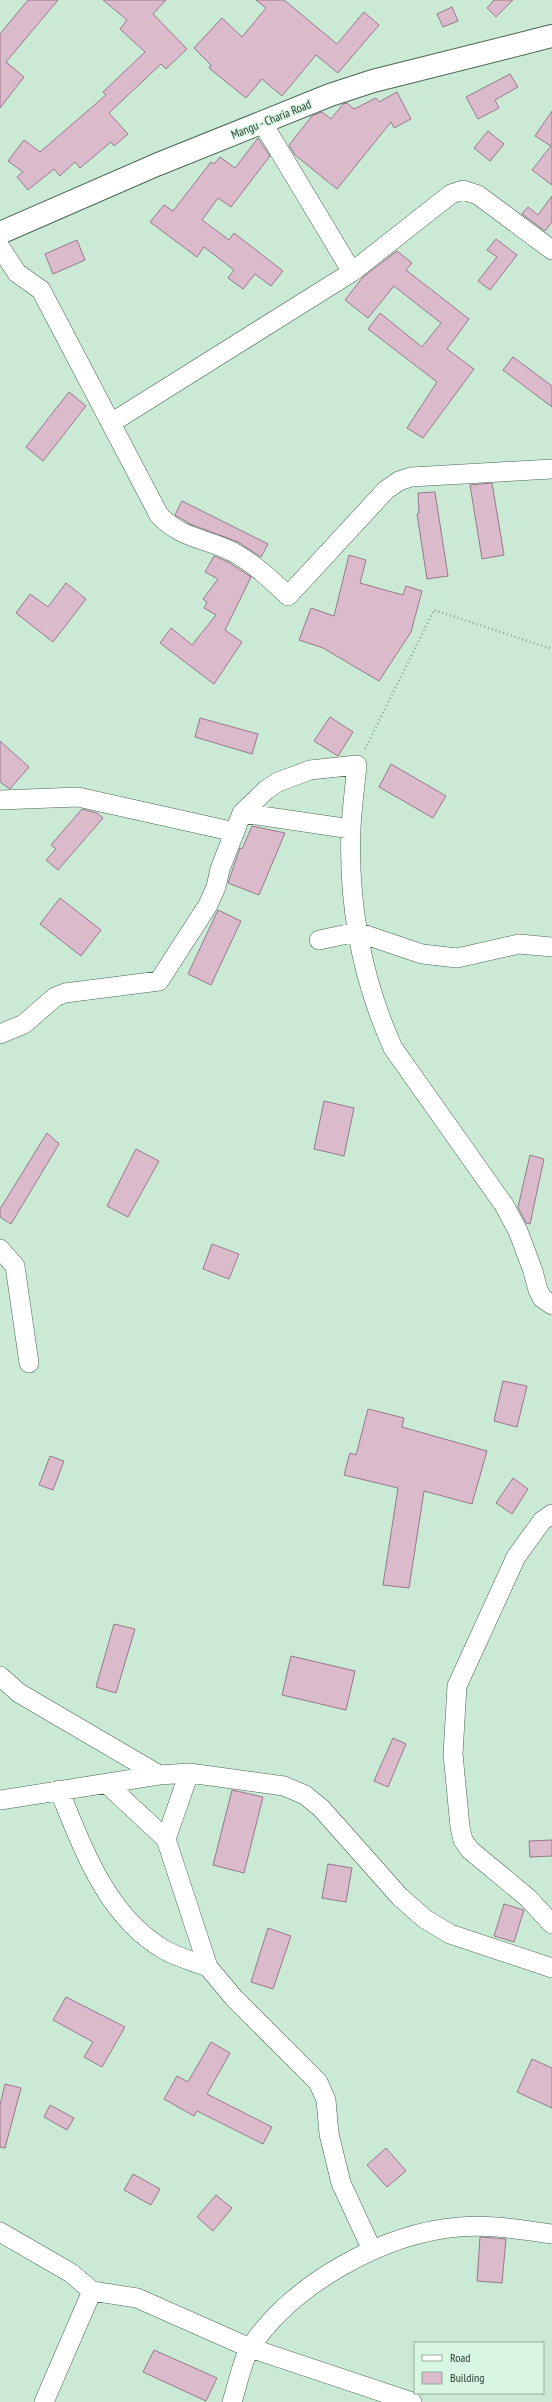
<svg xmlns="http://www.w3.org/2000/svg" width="552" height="2402" viewBox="0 0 552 2402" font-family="'PT Sans Narrow',sans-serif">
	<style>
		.building { fill: #dbbbcb; stroke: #977988 }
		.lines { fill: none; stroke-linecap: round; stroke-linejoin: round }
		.minor-casing { stroke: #496554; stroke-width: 20 }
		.tertiary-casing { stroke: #496554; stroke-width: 24 }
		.path { stroke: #8ba394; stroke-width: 2.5; stroke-dasharray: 1 3; stroke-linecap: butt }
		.minor { stroke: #fff; stroke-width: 19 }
		.tertiary { stroke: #fff; stroke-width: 22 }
		.labels { text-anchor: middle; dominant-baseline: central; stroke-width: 3; stroke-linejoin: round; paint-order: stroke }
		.street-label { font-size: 12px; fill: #2f3c34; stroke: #d7f7e3 }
	</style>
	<rect width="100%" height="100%" fill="#caead6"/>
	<path class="building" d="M 28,0 L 58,0 L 6,62 L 24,77 L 0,108 L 0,34 Z
		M 103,0 L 166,0 L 153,14 L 187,49 L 166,69 L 161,64 L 109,113 L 128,134 L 114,146 L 111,142 L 80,168 L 75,162 L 60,176 L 54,169 L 28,190 L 17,177 L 23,172 L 8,161 L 24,140 L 40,152 L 106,95 L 103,92 L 145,52 L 120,29 L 127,20 Z
		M 256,0 L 284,0 L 337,44 L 364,12 L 379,25 L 338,73 L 316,55 L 282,96 L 262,79 L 246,98 L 209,68 L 211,65 L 194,48 L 222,18 L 242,37 L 266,8 Z
		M 494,0 L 513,0 L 496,17 L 487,8 Z
		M 452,7 L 458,21 L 443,27 L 437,14 Z
		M 510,74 L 518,87 L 495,100 L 499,108 L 478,119 L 466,97 Z
		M 397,92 L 411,119 L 394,128 L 391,122 L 337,189 L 295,155 L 289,145 L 312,116 L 322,112 L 331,119 L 343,104 L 347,103 L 354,109 L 376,98 L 379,102 Z
		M 552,111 L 552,185 L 532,170 L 551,146 L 535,136 Z
		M 488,131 L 504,144 L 490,161 L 474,148 Z
		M 258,138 L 270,156 L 231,207 L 218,198 L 202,220 L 229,240 L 234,233 L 283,271 L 271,286 L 255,274 L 243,289 L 228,278 L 234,270 L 204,247 L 197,257 L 150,222 L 164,205 L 173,211 L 211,162 L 214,164 L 220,157 L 235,168 Z
		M 552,196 L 552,222 L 545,231 L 522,214 L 528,207 L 538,215 Z
		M 496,239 L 517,255 L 490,290 L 478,281 L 497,257 L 487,250 Z
		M 77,240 L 85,260 L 53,274 L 45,254 Z
		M 397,251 L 412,263 L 406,270 L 469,319 L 447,349 L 474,369 L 423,438 L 407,428 L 437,382 L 368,329 L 380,313 L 422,347 L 441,323 L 394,286 L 368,318 L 345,300 L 363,277 Z
		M 513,357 L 552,386 L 552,407 L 503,370 Z
		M 69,392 L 86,406 L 43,461 L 26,447 Z
		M 492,483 L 504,555 L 482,559 L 470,485 Z
		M 435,492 L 448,576 L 427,579 L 417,514 L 419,513 L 418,493 Z
		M 182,501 L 268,544 L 261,557 L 238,542 L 190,524 L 175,515 Z
		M 349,555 L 366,560 L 360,583 L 403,595 L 406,586 L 422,591 L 411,632 L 379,681 L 323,648 L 299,640 L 311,608 L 334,616 Z
		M 214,556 L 228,562 L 251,577 L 225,630 L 242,642 L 214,684 L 160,643 L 171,628 L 192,645 L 216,615 L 204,608 L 207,602 L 203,599 L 218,579 L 205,572 Z
		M 66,583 L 86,599 L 53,642 L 16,613 L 30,594 L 48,607 Z
		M 330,717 L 353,732 L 338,756 L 314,741 Z
		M 200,718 L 258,734 L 252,754 L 195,737 Z
		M 0,741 L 29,767 L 10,789 L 0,782 Z
		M 391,764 L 446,796 L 433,818 L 379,787 Z
		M 82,809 L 97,813 L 103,818 L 58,870 L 46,860 L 56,849 L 51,845 Z
		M 252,826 L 285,833 L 259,895 L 228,883 L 240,848 L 242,849 Z
		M 60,898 L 101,930 L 81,956 L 40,924 Z
		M 218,910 L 241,921 L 211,985 L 188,974 Z
		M 324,1101 L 354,1108 L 344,1156 L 314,1149 Z
		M 47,1133 L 59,1144 L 11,1224 L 0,1217 L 0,1209 Z
		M 136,1149 L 159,1161 L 128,1217 L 107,1206 Z
		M 530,1155 L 544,1159 L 530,1224 L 526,1223 L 518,1207 Z
		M 212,1244 L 239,1254 L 229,1279 L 203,1269 Z
		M 503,1381 L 527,1386 L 517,1427 L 494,1421 Z
		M 368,1409 L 404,1418 L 402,1427 L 487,1451 L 472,1504 L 424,1491 L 409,1588 L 383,1585 L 398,1488 L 344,1475 L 350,1453 L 356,1455 Z
		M 50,1456 L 64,1461 L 53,1490 L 39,1485 Z
		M 513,1478 L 528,1489 L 512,1514 L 496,1503 Z
		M 114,1624 L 135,1629 L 116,1693 L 96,1687 Z
		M 291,1656 L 355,1671 L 346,1710 L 282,1695 Z
		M 393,1738 L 406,1744 L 388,1787 L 374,1781 Z
		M 232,1790 L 263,1797 L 244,1873 L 213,1865 Z
		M 552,1840 L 552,1856 L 530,1857 L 529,1841 Z
		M 328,1864 L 352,1868 L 346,1902 L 322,1898 Z
		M 504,1904 L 524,1910 L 514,1942 L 494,1936 Z
		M 268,1928 L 291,1936 L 273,1989 L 251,1982 Z
		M 66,1997 L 125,2027 L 102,2067 L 84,2057 L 93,2042 L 53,2020 Z
		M 211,2042 L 230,2053 L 207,2094 L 272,2127 L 263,2144 L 197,2111 L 194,2116 L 164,2099 L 177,2076 L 188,2082 Z
		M 532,2059 L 552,2068 L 552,2108 L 517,2092 Z
		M 5,2084 L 21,2088 L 5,2148 L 0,2147 L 0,2105 Z
		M 50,2105 L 74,2118 L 67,2130 L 44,2117 Z
		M 386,2148 L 406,2171 L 387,2187 L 367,2165 Z
		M 133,2174 L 160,2189 L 151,2205 L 124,2190 Z
		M 216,2195 L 232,2208 L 213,2231 L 197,2217 Z
		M 480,2237 L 506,2239 L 502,2283 L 477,2281 Z
		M 154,2350 L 217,2378 L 206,2401 L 143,2372 Z"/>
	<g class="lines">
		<defs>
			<path id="minor" d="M 262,122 L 352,272
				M 0,247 L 17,273 L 41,290 L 159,515 C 181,539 206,538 233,552 C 253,563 272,580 288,596 L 386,490 L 399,481 L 411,477 L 552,469
				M 111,423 L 352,272 L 451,194 L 463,190 L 478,195 L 552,250
				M 0,800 L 78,797 L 235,832
				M 242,813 L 351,829
				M 319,940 L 357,932 L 422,954 L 457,958 L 519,944 L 552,947
				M 0,1034 L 24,1024 L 55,997 L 65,993 L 159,981 L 208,905 L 216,887 L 220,869 L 242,813 L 266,790 L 278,782 L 310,770 L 357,765 C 355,786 352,807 351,828 C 348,903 362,979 393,1048 L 504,1205 L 518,1231 L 533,1271 L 538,1290 L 542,1298 L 552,1305
				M 0,1249 L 15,1266 L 29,1363
				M 552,1514 L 542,1521 L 516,1557 L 457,1686 L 453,1754 L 460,1827 L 463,1840 L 470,1850 L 528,1898 L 552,1924
				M 0,1676 L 19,1693 L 159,1775
				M 107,1784 L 166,1839 L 208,1967 L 234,1998 L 318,2082 L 326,2100 L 329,2134 L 341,2183 L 372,2250
				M 59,1790 C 83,1848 106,1915 163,1949 C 176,1957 193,1961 208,1967
				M 0,1800 L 159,1775 L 189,1773 L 284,1786 L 305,1795 L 321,1808 L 400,1897 L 425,1919 L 450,1934 L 552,1968
				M 166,1839 L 189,1773
				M 0,2232 L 71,2273 L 92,2291 L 137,2298 L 250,2348 L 412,2402
				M 44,2402 L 92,2291
				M 232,2402 C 237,2387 242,2361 250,2348 C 292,2284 384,2233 459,2227 C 490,2224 521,2230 552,2234"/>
			<path id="tertiary" d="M 0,233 L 156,165 L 330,95 L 373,81 L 552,36"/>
		</defs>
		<use href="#minor" class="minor-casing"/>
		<use href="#tertiary" class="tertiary-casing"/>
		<path class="path" d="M 365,749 L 434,610 L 552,649"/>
		<use href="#minor" class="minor"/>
		<use href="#tertiary" class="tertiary"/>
	</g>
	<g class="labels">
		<g class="street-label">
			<text transform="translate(271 119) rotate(-22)">Mangu - Charia Road</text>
		</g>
	</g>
	<rect x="414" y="2342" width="130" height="52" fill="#d7f7e3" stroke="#94ac9d"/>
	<rect x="422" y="2355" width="20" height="6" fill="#ffffff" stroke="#94ac9d"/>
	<text x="450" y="2362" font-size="12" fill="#2f3c34">Road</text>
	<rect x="422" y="2372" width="20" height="12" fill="#dbbbcb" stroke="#94ac9d"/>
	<text x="450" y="2382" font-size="12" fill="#2f3c34">Building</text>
</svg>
